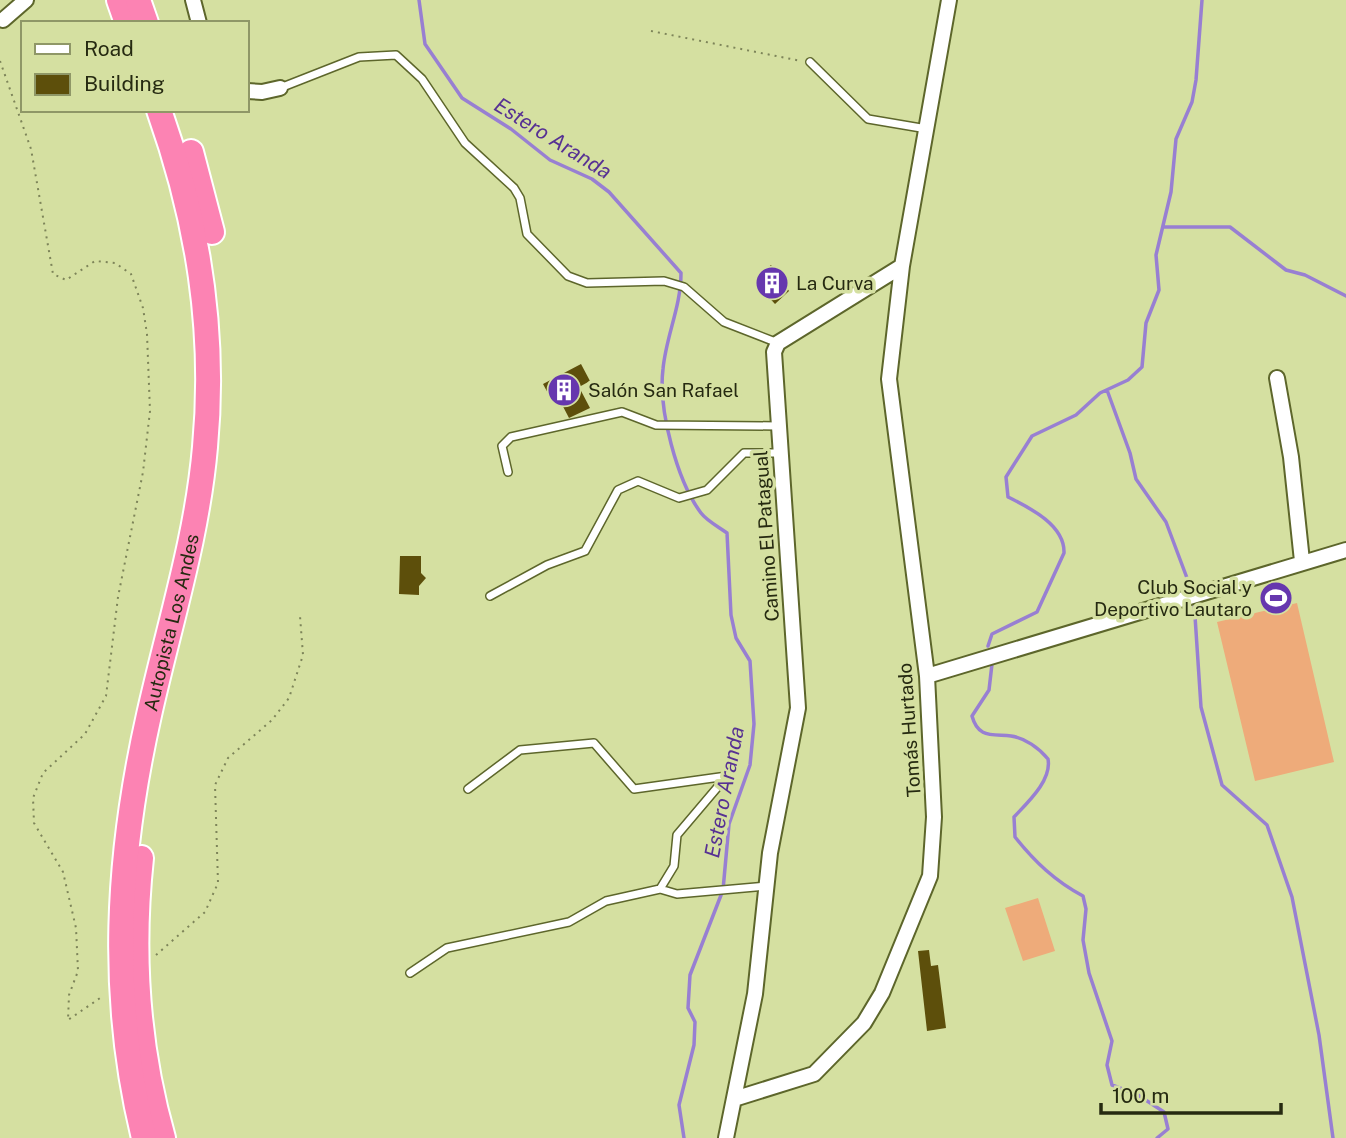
<svg xmlns="http://www.w3.org/2000/svg" width="1346" height="1138" viewBox="0 0 1346 1138" font-family="'Public Sans',sans-serif">
	<style>
		.garden { fill: #eeab7a }
		.lines { fill: none; stroke-linecap: round; stroke-linejoin: round }
		.stream { stroke: #987fd2; stroke-width: 3.5 }
		.building { fill: #5d4f0b }
		.service-casing { stroke: #5d662b; stroke-width: 10 }
		.minor-casing { stroke: #5d662b; stroke-width: 18 }
		.motorway-casing { stroke: #fff; stroke-width: 28 }
		.path { stroke: #7d8459; stroke-width: 2; stroke-dasharray: 2 5; stroke-linecap: butt }
		.service { stroke: #fff; stroke-width: 7 }
		.minor { stroke: #fff; stroke-width: 14 }
		.motorway { stroke: #fc83b3; stroke-width: 24 }
		.labels { text-anchor: middle; dominant-baseline: central; stroke-width: 7; stroke-linejoin: round; paint-order: stroke }
		.poi-label { font-size: 19px; fill: #262a11; stroke: #d5e0a1; text-anchor: start }
		.street-label { font-size: 19px; fill: #262a11; stroke: #d5e0a1 }
		.water-label { font-size: 21px; font-style: italic; fill: #573193; stroke: #d5e0a1 }
	</style>
	<rect width="100%" height="100%" fill="#d5e0a1"/>
	<path class="garden" d="M 1297,603 L 1334,762 L 1255,781 L 1217,622 Z
		M 1038,898 L 1055,951 L 1023,961 L 1005,908 Z"/>
	<g class="lines">
		<path class="stream" d="M 419,0 L 425,44 L 462,98 L 511,129 L 550,160 L 592,179 L 609,192 L 681,273 C 681,307 666,336 663,369 C 658,409 677,481 701,513 C 707,521 719,527 727,533 L 731,615 L 736,638 L 750,661 L 754,724 L 750,765 L 729,824 L 723,890 L 690,975 L 688,1008 L 695,1022 L 694,1045 L 679,1105 L 684,1138
			M 1164,227 L 1230,227 L 1286,270 L 1305,275 L 1346,296
			M 1107,390 L 1130,453 L 1136,479 L 1166,522 L 1193,594
			M 1194,601 L 1201,707 L 1222,785 L 1267,825 L 1292,897 L 1319,1035 L 1333,1138
			M 988,646 L 992,634 L 1037,612 L 1064,553 C 1065,525 1030,508 1008,497 L 1006,477 L 1032,436 L 1076,415 L 1100,393 L 1128,380 L 1142,367 L 1146,323 L 1159,290 L 1156,255 L 1171,192 L 1176,139 L 1192,102 L 1196,80 L 1202,0
			M 992,664 L 989,690 L 972,716 C 978,738 991,734 1011,736 C 1025,738 1039,748 1048,759 C 1052,780 1028,802 1014,817 L 1015,837 C 1035,862 1055,881 1083,896 L 1086,909 L 1083,940 L 1089,973 L 1112,1041 L 1107,1065 L 1112,1085 L 1138,1095 L 1164,1112 L 1168,1129 L 1157,1138"/>
	</g>
	<path class="building" d="M 771,265 L 789,291 L 775,304 L 763,291 L 767,287 L 758,276 Z
		M 581,364 L 590,381 L 579,387 L 590,408 L 569,418 L 556,393 L 550,397 L 543,384 Z
		M 770,480 L 772,503 L 760,504 L 758,481 Z
		M 400,556 L 421,556 L 421,573 L 426,578 L 419,586 L 419,595 L 399,594 Z
		M 929,950 L 931,966 L 938,965 L 946,1028 L 927,1031 L 918,951 Z"/>
	<g class="lines">
		<defs>
			<path id="service" d="M 810,62 L 868,119 L 927,129
				M 280,88 L 359,57 L 396,55 L 422,79 L 465,143 L 514,188 L 520,198 L 527,234 L 568,276 L 587,283 L 664,281 L 684,287 L 724,322 L 778,343
				M 508,472 L 502,446 L 511,437 L 622,412 L 656,425 L 778,426
				M 490,596 L 547,565 L 585,551 L 618,490 L 638,481 L 679,498 L 707,490 L 744,453 L 779,453
				M 468,789 L 520,750 L 594,743 L 634,789 L 727,776 L 677,835 L 674,866 L 660,889
				M 410,973 L 447,948 L 569,922 L 606,901 L 660,889 L 677,894 L 766,886"/>
			<path id="minor" d="M 193,0 L 199,23
				M 3,20 L 26,0
				M 247,91 L 262,92 L 280,88
				M 1277,378 L 1291,457 L 1302,561
				M 927,676 L 1346,550
				M 734,1099 L 814,1074 L 864,1023 L 882,993 L 930,876 L 934,817 L 927,676 L 889,379 L 902,266
				M 726,1138 L 755,994 L 770,853 L 798,708 L 774,352 L 778,343 L 902,266 L 949,0"/>
			<g id="motorway">
				<path d="M 119,0 L 127,23"/>
				<path d="M 138,0 L 146,23"/>
				<path d="M 191,152 L 212,232"/>
				<path d="M 141,858 C 131,952 137,1047 163,1138"/>
				<path id="s1" d="M 144,1138 C 109,996 117,857 149,715 C 169,625 197,539 205,447 C 216,330 198,220 159,110"/>
			</g>
		</defs>
		<use href="#service" class="service-casing"/>
		<use href="#minor" class="minor-casing"/>
		<use href="#motorway" class="motorway-casing"/>
		<path class="path" d="M 651,31 L 801,61
			M 0,61 L 31,149 L 53,274 L 66,280 L 95,261 L 115,263 L 131,274 L 143,308 L 147,334 L 150,411 L 143,472 L 118,597 L 106,696 L 85,734 L 43,773 L 33,798 L 34,823 L 63,872 L 76,928 L 78,971 L 69,995 L 68,1020 L 103,996
			M 156,955 L 205,912 L 218,883 L 215,785 L 228,758 L 272,720 L 289,698 L 303,655 L 300,616"/>
		<use href="#service" class="service"/>
		<use href="#minor" class="minor"/>
		<use href="#motorway" class="motorway"/>
	</g>
	<defs>
		<symbol id="building-disc" viewBox="-11 -11 22 22"><circle r="9.5" fill="#6637ae" stroke="#d5e0a1"/><path d="M-4-6H4V6H1V3H-1V6H-4ZM-2.5-4.3h1.7v1.8h-1.7ZM.8-4.3h1.7v1.8H.8ZM-2.5-1h1.7V.8h-1.7ZM.8-1h1.7V.8H.8Z" fill="#fff"/></symbol>
		<symbol id="stadium-disc" viewBox="-11 -11 22 22"><circle r="9.5" fill="#6637ae" stroke="#d5e0a1"/><path d="M0-5a6.5 5 0 1 0 0 10a6.5 5 0 1 0 0-10ZM-3.5-1.8h7v3.6h-7Z" fill="#fff"/></symbol>
	</defs>
	<g fill-rule="evenodd">
		<use href="#building-disc" x="753" y="264" width="38" height="38"/>
		<use href="#building-disc" x="545" y="371" width="38" height="38"/>
		<use href="#stadium-disc" x="1257" y="579" width="38" height="38"/>
	</g>
	<g class="labels">
		<g class="poi-label">
			<text x="796" y="283">La Curva</text>
			<text x="588" y="390">Salón San Rafael</text>
			<text x="1252" y="587" text-anchor="end">Club Social y<tspan x="1252" dy="22">Deportivo Lautaro</tspan></text>
		</g>
		<g class="street-label">
			<text transform="translate(766 536) rotate(-94)">Camino El Patagual</text>
			<text stroke="none"><textPath href="#s1" startOffset="522">Autopista Los Andes</textPath></text>
			<text transform="translate(909 730) rotate(-94)">Tomás Hurtado</text>
		</g>
		<g class="water-label">
			<text transform="translate(553 138) rotate(32)">Estero Aranda</text>
			<text transform="translate(724 792) rotate(-79)">Estero Aranda</text>
		</g>
	</g>
	<rect x="21" y="21" width="228" height="91" fill="#d5e0a1" stroke="#8f9767" stroke-width="2"/>
	<rect x="35" y="44" width="35" height="10" fill="#ffffff" stroke="#8f9767" stroke-width="2"/>
	<text x="84" y="56" font-size="21" fill="#262a11">Road</text>
	<rect x="35" y="74" width="35" height="21" fill="#5d4f0b" stroke="#8f9767" stroke-width="2"/>
	<text x="84" y="91" font-size="21" fill="#262a11">Building</text>
	<path d="M1101 1103v10h180v-10" fill="none" stroke="#262a11" stroke-width="3.5"/>
	<text x="1112" y="1103" font-size="21" fill="#262a11" stroke="#d5e0a1" stroke-width="5" paint-order="stroke">100 m</text>
</svg>
